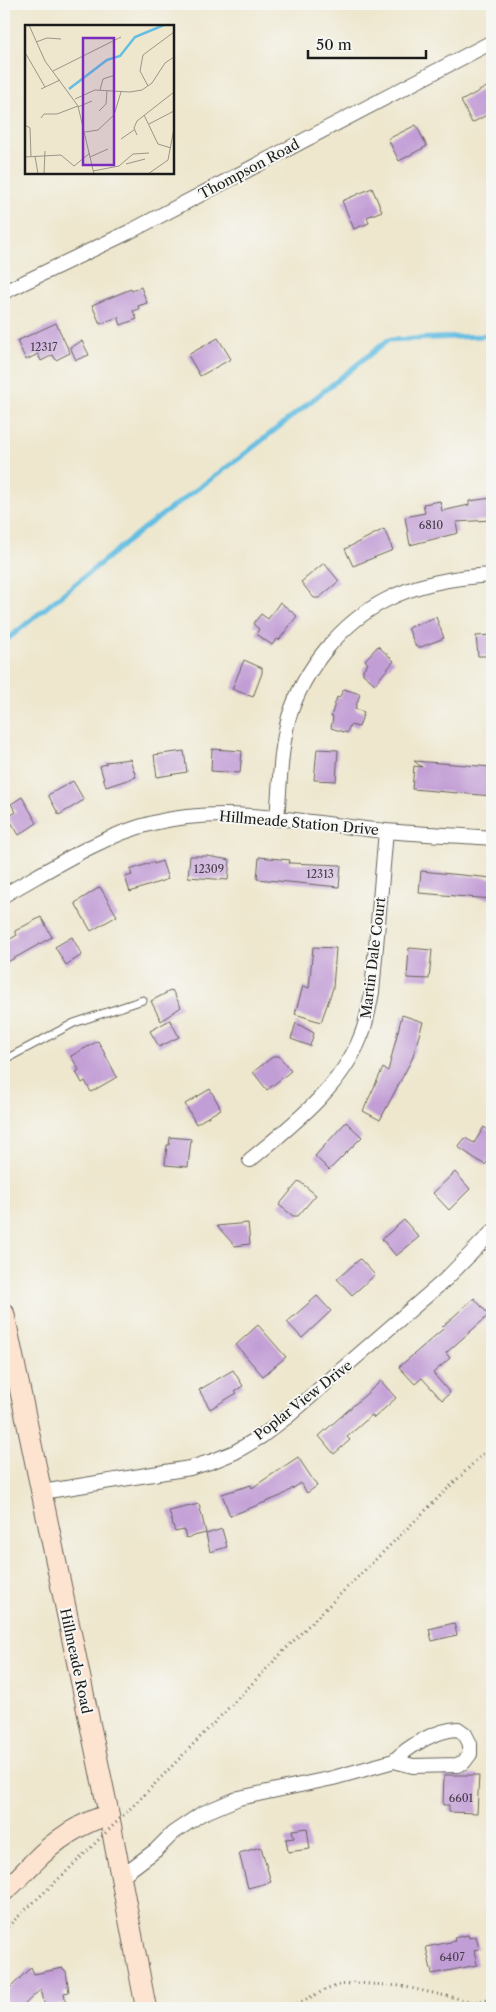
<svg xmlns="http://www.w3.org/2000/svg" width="496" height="2012" viewBox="0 0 496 2012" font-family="'Libre Caslon Text',serif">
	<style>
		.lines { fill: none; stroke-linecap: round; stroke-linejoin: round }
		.stream { stroke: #64bee2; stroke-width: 5 }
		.building { fill: #c29ed6 }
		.lane-casing { stroke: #66635a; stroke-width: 9 }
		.street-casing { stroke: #66635a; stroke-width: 16 }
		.secondary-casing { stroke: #66635a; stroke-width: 22 }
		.path { stroke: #66635a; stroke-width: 3; stroke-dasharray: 1 4; stroke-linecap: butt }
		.lane { stroke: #fff; stroke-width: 7 }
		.street { stroke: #fff; stroke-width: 14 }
		.secondary { stroke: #fde4d1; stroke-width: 20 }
		.path-bridge { stroke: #66635a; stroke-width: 3; stroke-dasharray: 1 4; stroke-linecap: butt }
		.labels { text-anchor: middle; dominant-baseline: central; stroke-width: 4; stroke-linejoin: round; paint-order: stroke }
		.number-label { font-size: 11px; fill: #463c4a }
		.street-label { font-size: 14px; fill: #1c1c1c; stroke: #f6f6f2 }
		.inset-river { fill: none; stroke: #64bee2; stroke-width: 2.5 }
		.inset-road { fill: none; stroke: #9a9687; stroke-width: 1 }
		.view { fill: #7b2cbf; fill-opacity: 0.15; stroke: #7b2cbf; stroke-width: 2.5 }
		.inset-edge { fill: none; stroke: #1c1c1c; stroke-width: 2.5 }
	</style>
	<rect width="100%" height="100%" fill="#f6f6f2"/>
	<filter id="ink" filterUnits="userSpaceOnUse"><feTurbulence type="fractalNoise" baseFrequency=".02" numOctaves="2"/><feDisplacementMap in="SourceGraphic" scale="10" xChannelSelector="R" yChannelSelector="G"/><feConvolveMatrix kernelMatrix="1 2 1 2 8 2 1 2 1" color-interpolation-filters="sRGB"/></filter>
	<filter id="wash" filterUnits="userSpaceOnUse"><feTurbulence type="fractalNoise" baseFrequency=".0096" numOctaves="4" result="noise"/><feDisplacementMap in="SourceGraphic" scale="20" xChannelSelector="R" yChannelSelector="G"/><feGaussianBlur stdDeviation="1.12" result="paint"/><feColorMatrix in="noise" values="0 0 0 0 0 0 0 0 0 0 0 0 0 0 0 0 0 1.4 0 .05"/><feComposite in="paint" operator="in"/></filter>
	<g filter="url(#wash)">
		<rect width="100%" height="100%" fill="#eee7ce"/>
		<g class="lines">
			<path class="stream" d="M 4,642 L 144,528 L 241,457 L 388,340 L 483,336 L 492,331"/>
		</g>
		<g id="blocks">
			<path class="building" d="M 492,84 L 492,112 L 472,123 L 461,101 Z
				M 416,125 L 427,146 L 399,161 L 388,139 Z
				M 372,188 L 382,211 L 367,217 L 369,223 L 354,229 L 342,201 Z
				M 141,287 L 147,303 L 138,306 L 139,309 L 133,311 L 137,319 L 121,325 L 118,317 L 100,324 L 92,305 L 131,289 L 132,291 Z
				M 56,323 L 70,353 L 56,360 L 53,355 L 41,361 L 38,354 L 26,360 L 17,341 Z
				M 218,338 L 231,359 L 200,376 L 188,355 Z
				M 82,341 L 89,355 L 76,360 L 70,347 Z
				M 492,498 L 492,520 L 456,522 L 458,533 L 410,545 L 405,517 L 425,513 L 423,504 L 440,501 L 442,511 L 469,505 L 469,501 Z
				M 384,529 L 393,550 L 353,566 L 345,549 Z
				M 324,563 L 339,581 L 319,598 L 314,598 L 301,582 Z
				M 280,602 L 297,616 L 279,640 L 277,639 L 272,645 L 256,634 L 259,629 L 253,624 L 261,614 L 268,619 Z
				M 436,617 L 444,638 L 421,647 L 416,647 L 408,628 Z
				M 492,635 L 492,656 L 478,656 L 476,636 Z
				M 378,646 L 394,661 L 375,684 L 363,674 L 363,669 L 368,664 L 365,660 Z
				M 244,660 L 262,668 L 262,673 L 253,697 L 232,689 Z
				M 344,689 L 360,694 L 355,709 L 364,712 L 359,727 L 350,725 L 347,733 L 331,728 L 333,717 L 331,716 L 337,697 L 339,698 Z
				M 212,749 L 242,751 L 240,773 L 211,771 Z
				M 317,749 L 338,750 L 336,781 L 314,780 Z
				M 184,751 L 187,772 L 157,777 L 154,755 Z
				M 130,759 L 136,777 L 106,787 L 100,766 L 106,764 L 106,762 Z
				M 414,761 L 492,767 L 492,796 L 412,789 L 414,766 L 422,767 Z
				M 73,781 L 84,800 L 59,815 L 48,795 Z
				M 22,797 L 37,823 L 19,835 L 8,817 L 16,812 L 11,804 Z
				M 190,856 L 207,856 L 230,860 L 228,880 L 188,877 Z
				M 259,857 L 290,860 L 289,863 L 341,865 L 339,887 L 257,879 Z
				M 162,861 L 168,879 L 130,892 L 125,877 L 132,875 L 130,870 L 153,862 L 154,864 Z
				M 421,871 L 492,878 L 492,899 L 419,893 Z
				M 100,887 L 117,916 L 91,931 L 75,903 Z
				M 41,917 L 52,937 L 4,964 L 4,943 L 17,935 L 15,931 Z
				M 72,937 L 82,955 L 66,965 L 55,947 Z
				M 313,947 L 336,948 L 333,988 L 321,1022 L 295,1014 L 303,986 L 309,988 Z
				M 409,948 L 432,950 L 429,979 L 407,978 Z
				M 172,990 L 181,1007 L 161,1021 L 151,1001 Z
				M 402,1015 L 423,1022 L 412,1059 L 380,1120 L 363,1111 L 383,1068 L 388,1071 Z
				M 170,1020 L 179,1037 L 159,1047 L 150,1031 Z
				M 296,1023 L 314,1033 L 310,1046 L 291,1039 Z
				M 98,1041 L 117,1077 L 91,1092 L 85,1081 L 82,1083 L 76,1072 L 79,1070 L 71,1056 Z
				M 274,1056 L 279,1056 L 291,1071 L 267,1090 L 253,1072 Z
				M 210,1089 L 221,1109 L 196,1124 L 185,1104 Z
				M 346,1122 L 362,1137 L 329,1170 L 315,1156 Z
				M 484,1127 L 492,1133 L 492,1155 L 485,1165 L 458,1147 L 465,1138 L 474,1143 Z
				M 170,1137 L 191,1139 L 188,1167 L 165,1165 L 167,1145 L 169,1145 Z
				M 455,1172 L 470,1189 L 449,1210 L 433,1193 Z
				M 299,1181 L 316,1195 L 298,1216 L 293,1216 L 279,1205 Z
				M 404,1220 L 419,1237 L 396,1256 L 382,1239 Z
				M 248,1223 L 250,1244 L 235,1246 L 217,1226 Z
				M 360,1259 L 375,1275 L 352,1295 L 337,1279 Z
				M 317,1296 L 331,1311 L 302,1338 L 287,1322 Z
				M 474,1298 L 489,1315 L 446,1353 L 450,1358 L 433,1373 L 450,1393 L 442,1400 L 422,1378 L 415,1384 L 399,1367 L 443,1329 L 442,1327 Z
				M 258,1325 L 286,1357 L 263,1376 L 236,1345 Z
				M 233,1370 L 243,1386 L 235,1391 L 237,1393 L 210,1409 L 199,1390 Z
				M 381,1381 L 396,1398 L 374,1418 L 372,1415 L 347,1437 L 350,1440 L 334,1454 L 319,1436 Z
				M 298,1457 L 317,1486 L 307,1493 L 301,1483 L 281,1496 L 230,1516 L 222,1494 L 251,1485 L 252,1488 Z
				M 199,1504 L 206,1533 L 186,1538 L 184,1530 L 175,1532 L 169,1511 Z
				M 222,1529 L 227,1547 L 210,1552 L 206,1534 Z
				M 454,1623 L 457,1635 L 432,1641 L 429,1629 Z
				M 444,1775 L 479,1775 L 477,1813 L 449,1812 L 449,1805 L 443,1805 Z
				M 307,1828 L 310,1849 L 288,1852 L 286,1839 L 294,1838 L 292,1830 Z
				M 261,1847 L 271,1882 L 248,1888 L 239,1853 Z
				M 468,1935 L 469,1938 L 476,1936 L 479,1949 L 474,1950 L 477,1965 L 432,1974 L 426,1947 L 455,1941 L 454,1938 Z
				M 31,1967 L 34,1974 L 63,1968 L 62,1969 L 66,1971 L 69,1992 L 64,1993 L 66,2003 L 45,2007 L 41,1989 L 21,2008 L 4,2008 L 4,1994 Z"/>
		</g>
	</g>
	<g filter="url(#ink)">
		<use href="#blocks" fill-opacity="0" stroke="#66635a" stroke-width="1"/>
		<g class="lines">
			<defs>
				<path id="lane" d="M 4,1060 L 74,1023 L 143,1000"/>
				<path id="street" d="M 4,292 L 129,232 L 492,42
					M 277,819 C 280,785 280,750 289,717 C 304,669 341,623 386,600 C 418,583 457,577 492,575
					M 4,895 C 51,869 100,836 153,823 C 225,805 303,822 375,830 C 414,834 453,835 492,838
					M 250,1160 C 291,1126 341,1088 361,1036 C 367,1022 369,1007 372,992 L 386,831
					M 42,1492 L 190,1468 L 213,1461 L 235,1452 L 262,1436 L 287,1417 L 446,1279 L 492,1232
					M 458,1729 L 465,1734 L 470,1744 L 470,1754 L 464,1762 L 457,1765 L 413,1766 L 394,1761 C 410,1745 436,1730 458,1729 Z
					M 120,1877 L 156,1850 L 173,1833 L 201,1814 L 239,1798 L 333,1778 L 394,1761"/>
				<path id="secondary" d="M 4,1313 L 109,1815 L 146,2008
					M 4,1891 C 15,1883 22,1874 32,1864 C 53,1842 79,1823 109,1815"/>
			</defs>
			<use href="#lane" class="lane-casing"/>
			<use href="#street" class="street-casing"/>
			<use href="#secondary" class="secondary-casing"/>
			<path class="path" d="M 144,1795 L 308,1626 L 492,1445
				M 4,1918 L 9,1925
				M 4,1930 L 66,1872
				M 288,2008 L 325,1990 L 340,1985 L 355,1983 L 401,1986 L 474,2002 L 486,2000 L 492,1995"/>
			<use href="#lane" class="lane"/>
			<use href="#street" class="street"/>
			<use href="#secondary" class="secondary"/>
			<path class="path-bridge" d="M 66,1872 L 144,1795"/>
		</g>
	</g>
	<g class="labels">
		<g class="number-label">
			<text x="44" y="347">12317</text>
			<text x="431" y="525">6810</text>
			<text x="209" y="869">12309</text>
			<text x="320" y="874">12313</text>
			<text x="461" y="1798">6601</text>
			<text x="452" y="1957">6407</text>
		</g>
		<g class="street-label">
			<text transform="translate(249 169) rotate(-28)">Thompson Road</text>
			<text transform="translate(299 823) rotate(5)">Hillmeade Station Drive</text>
			<text transform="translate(373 958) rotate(-83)">Martin Dale Court</text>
			<text transform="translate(303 1400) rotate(-38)">Poplar View Drive</text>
			<text transform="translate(76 1661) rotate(78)">Hillmeade Road</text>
		</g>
	</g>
	<g transform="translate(25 25)">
		<rect width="149" height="149" fill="#eee7ce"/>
		<path class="inset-river" d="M 44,64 L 82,35 L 95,31 L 110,12 L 139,0"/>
		<path class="inset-road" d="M 4,0 L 20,36 L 53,81 L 69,149M 11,17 L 22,13 L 36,14M 1,29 L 20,62M 28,46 L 96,12M 123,61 L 115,46 L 118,30 L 149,7M 16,64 L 35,55M 75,65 L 78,54 L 90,50M 50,74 L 70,65 L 105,67 L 117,65 L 127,58 L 140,38 L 149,32M 53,82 L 67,76M 74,86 L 81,79 L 82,66M 119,90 L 133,119 L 146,123M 16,93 L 19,89 L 32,89 L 53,81M 124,99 L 149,86M 0,100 L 5,103 L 6,132M 60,107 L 73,105 L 89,90 L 96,67M 112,110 L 109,103 L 112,96 L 149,67M 96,114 L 109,105M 10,131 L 13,149M 0,132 L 36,130 L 49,141 L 65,128M 65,132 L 83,124M 101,139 L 120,134M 68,146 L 94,141 L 108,129 L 124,128M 19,149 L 20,126M 123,149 L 143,135 L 149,103"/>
		<path class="view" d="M 58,13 L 89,13 L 89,140 L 58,140 Z"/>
		<rect width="149" height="149" class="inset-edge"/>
	</g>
	<rect width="496" height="2012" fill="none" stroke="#f6f6f2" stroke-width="20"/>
	<path d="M308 50v8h118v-8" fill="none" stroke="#1c1c1c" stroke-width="2.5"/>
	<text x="316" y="50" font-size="15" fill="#1c1c1c" stroke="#f6f6f2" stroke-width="4" paint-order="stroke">50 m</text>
</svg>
